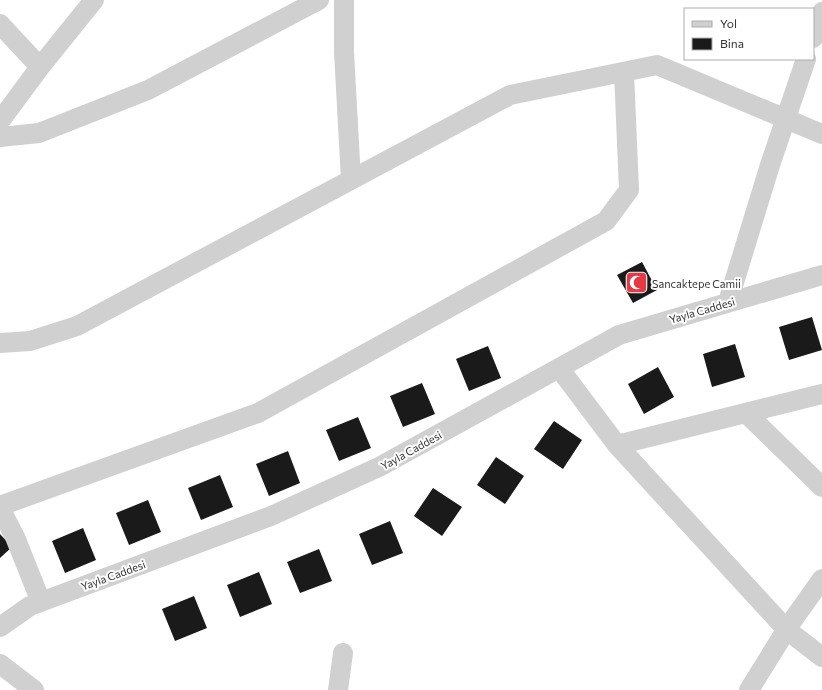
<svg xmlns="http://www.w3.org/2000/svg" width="822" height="690" viewBox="0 0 822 690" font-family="Commissioner,sans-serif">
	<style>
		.building { fill: #1a1a1a }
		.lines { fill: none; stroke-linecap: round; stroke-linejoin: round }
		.minor { stroke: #d0d0d0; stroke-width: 20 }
		.labels { text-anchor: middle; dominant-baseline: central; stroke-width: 4; stroke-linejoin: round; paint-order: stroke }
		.poi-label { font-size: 11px; fill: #333; stroke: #fff; text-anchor: start }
		.street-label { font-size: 11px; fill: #333; stroke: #fff }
	</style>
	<rect width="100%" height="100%" fill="#fff"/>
	<path class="building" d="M 642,262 L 657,290 L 633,303 L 617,275 Z
		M 812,317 L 822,350 L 789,360 L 779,327 Z
		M 735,344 L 745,377 L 712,387 L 703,354 Z
		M 488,346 L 501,378 L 469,391 L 456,359 Z
		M 658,367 L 674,397 L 644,414 L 628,384 Z
		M 422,383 L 435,414 L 403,427 L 390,396 Z
		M 358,417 L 371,448 L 339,461 L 326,430 Z
		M 554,421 L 582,440 L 563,469 L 534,449 Z
		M 288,451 L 300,483 L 269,496 L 256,464 Z
		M 496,457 L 524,476 L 505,504 L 477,485 Z
		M 220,475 L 233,507 L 201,520 L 188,488 Z
		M 433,488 L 462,507 L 442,536 L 414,516 Z
		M 148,500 L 161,532 L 129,545 L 116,513 Z
		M 390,521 L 403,553 L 372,565 L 359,534 Z
		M 83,528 L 96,560 L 65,573 L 52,541 Z
		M 0,534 L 12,547 L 0,558 Z
		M 319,549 L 332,581 L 300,593 L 287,562 Z
		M 259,572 L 272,604 L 240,617 L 227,585 Z
		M 194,596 L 207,628 L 175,641 L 162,609 Z"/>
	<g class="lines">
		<path class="minor" d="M 344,0 L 344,52 L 351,180
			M 0,24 L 40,67
			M 813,38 L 822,12
			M 0,121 L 40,67 L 94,0
			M 0,137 L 39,133 L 148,90 L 319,0
			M 728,302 L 770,165 L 806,59
			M 0,343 L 30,341 L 77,326 L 510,95 L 657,65 L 822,134
			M 559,368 L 617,445 L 787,630 L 822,657
			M 746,413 L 822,487
			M 617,445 L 822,394
			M 0,506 L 258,413 L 606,221 L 629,190 L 624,72
			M 0,508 L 15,537 L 41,602
			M 0,627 L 30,606 L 271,516 L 379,467 L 619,335 L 822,275
			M 0,664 L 34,690
			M 338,690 L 343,653
			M 749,690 L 790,624 L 822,579"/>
	</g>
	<defs>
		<symbol id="mosque-square" viewBox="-11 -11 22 22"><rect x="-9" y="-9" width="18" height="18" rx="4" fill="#e63946" stroke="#fff"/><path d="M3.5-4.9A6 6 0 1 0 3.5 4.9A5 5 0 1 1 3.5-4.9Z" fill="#fff"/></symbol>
	</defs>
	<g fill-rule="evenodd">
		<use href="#mosque-square" x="624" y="270" width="25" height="25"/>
	</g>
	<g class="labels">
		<g class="poi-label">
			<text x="652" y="283">Sancaktepe Camii</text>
		</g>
		<g class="street-label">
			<text transform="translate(702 310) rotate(-16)">Yayla Caddesi</text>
			<text transform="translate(411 450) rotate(-29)">Yayla Caddesi</text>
			<text transform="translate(113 575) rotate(-20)">Yayla Caddesi</text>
		</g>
	</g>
	<rect x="684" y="8" width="130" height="52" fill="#ffffff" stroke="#adadad"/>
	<rect x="692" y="21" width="20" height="6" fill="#d0d0d0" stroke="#adadad"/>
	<text x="720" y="28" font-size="12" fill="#333333">Yol</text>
	<rect x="692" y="38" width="20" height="12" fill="#1a1a1a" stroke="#adadad"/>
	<text x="720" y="48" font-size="12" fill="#333333">Bina</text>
</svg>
